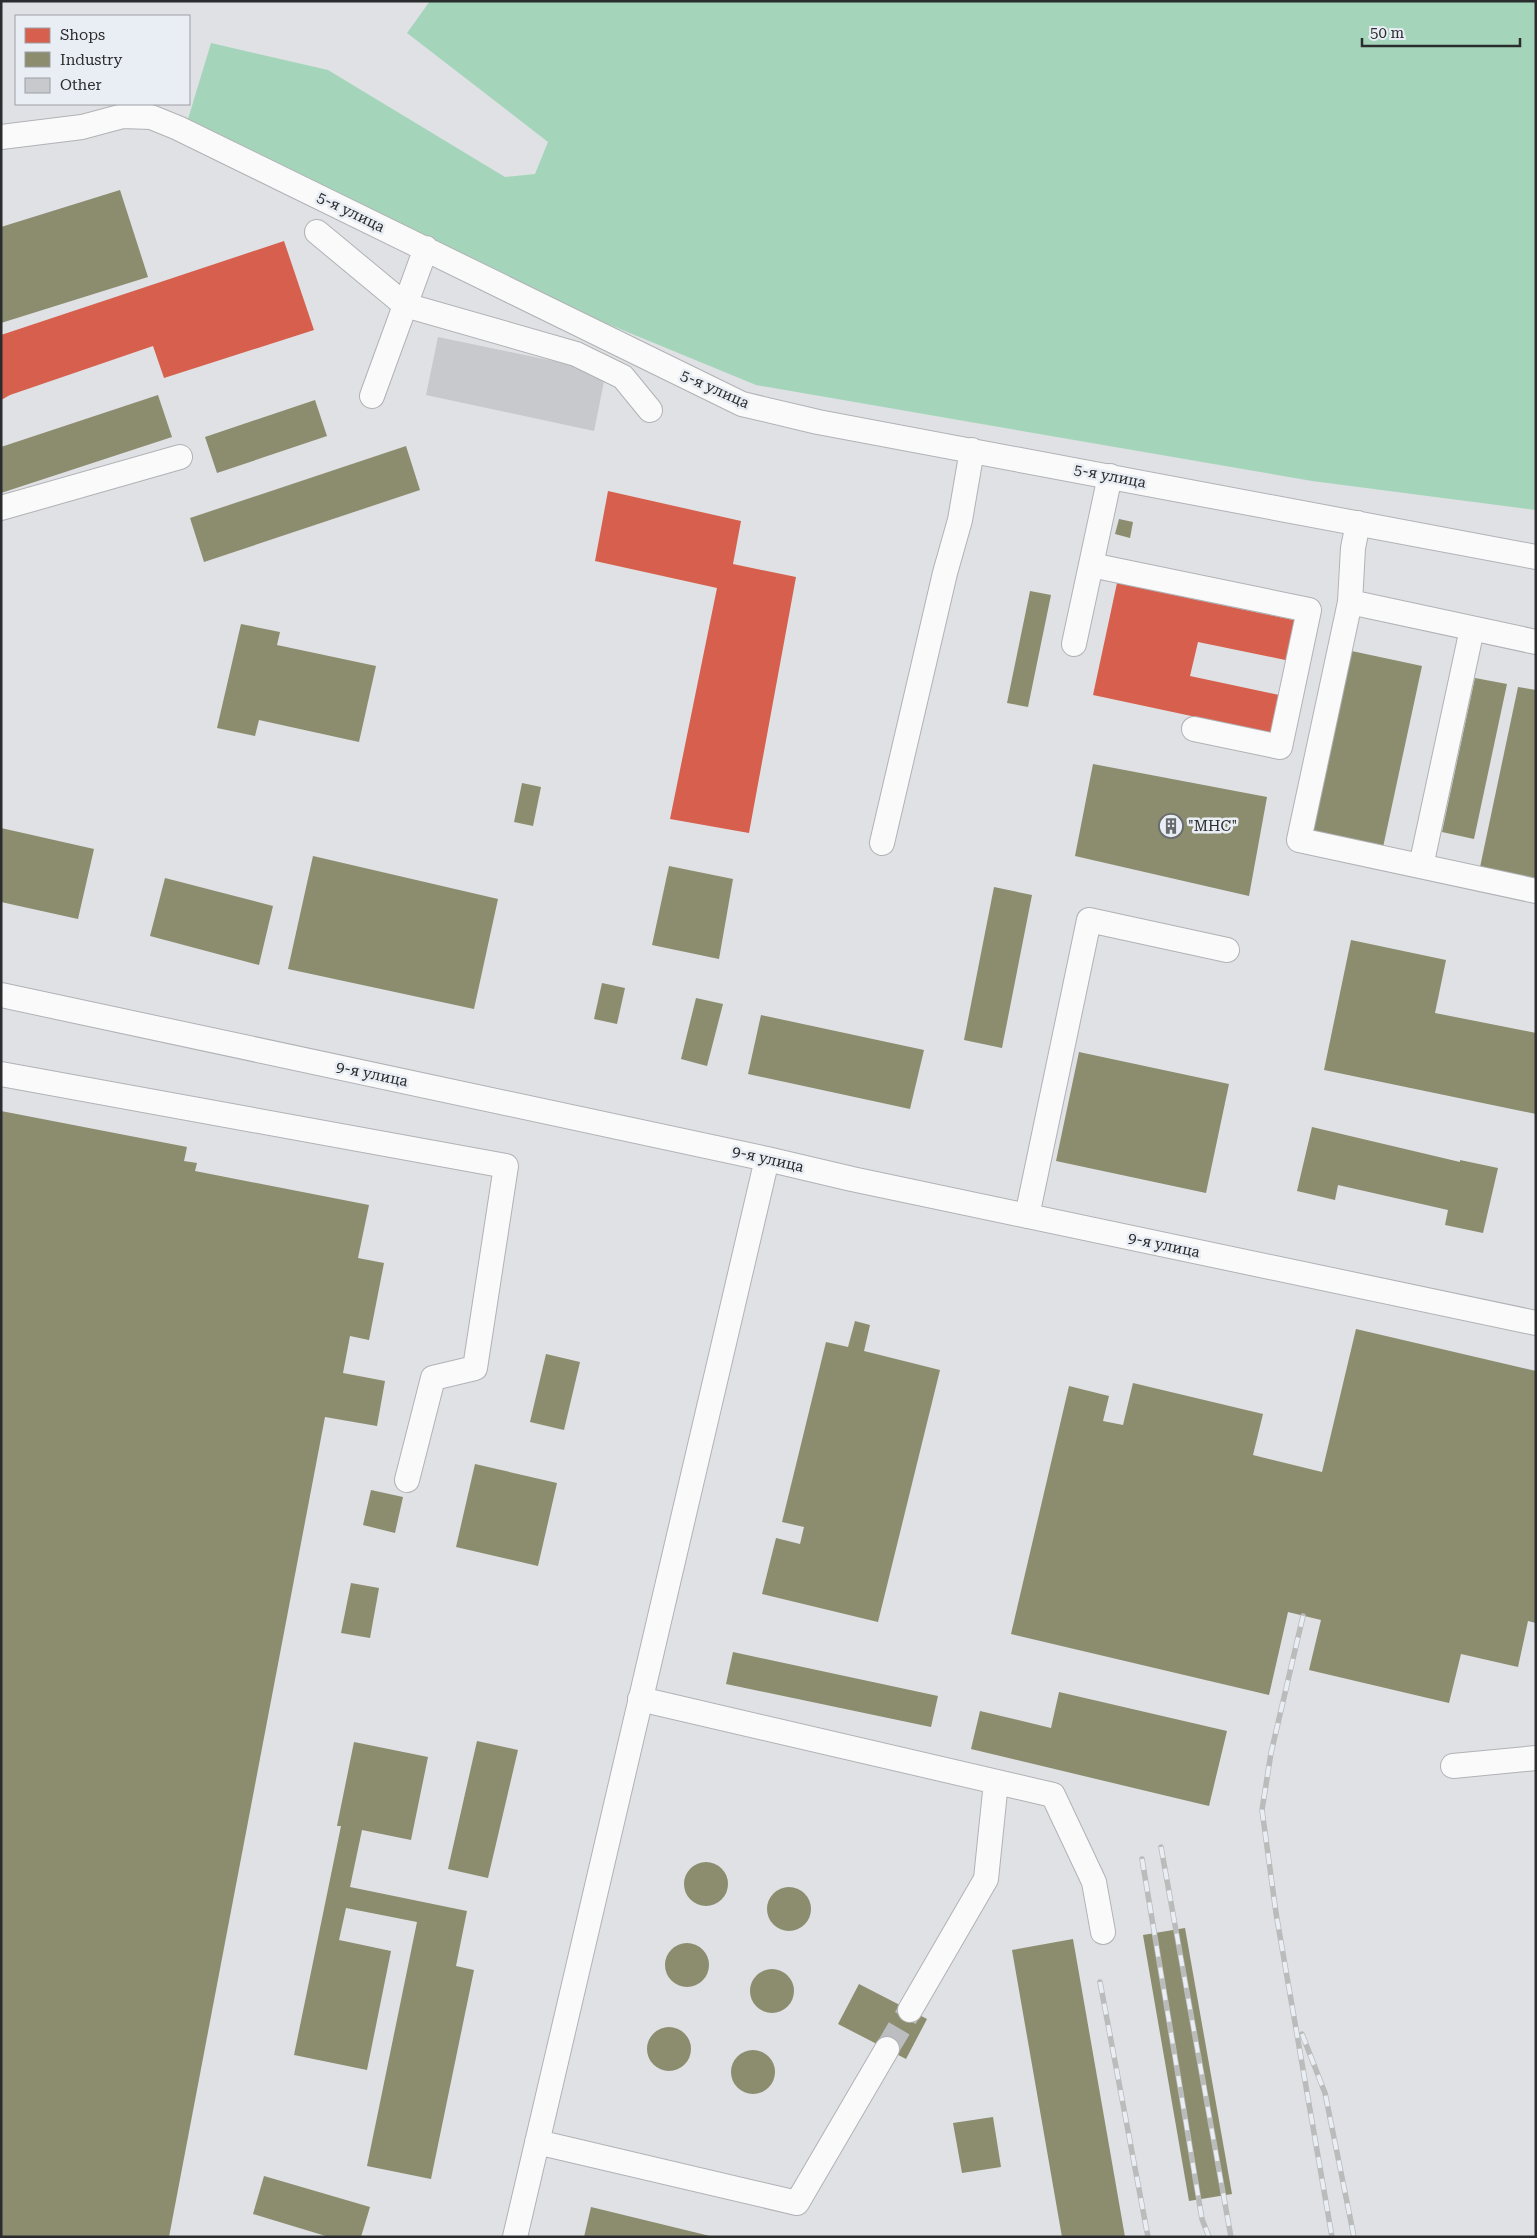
<svg xmlns="http://www.w3.org/2000/svg" width="1537" height="2238" viewBox="0 0 1537 2238" font-family="'Roboto Serif',serif">
	<style>
		.green { fill: #a4d5ba }
		.shops { fill: #d6604d }
		.industry { fill: #8c8c6e }
		.building { fill: #c8c9cc }
		.lines { fill: none; stroke-linecap: round; stroke-linejoin: round }
		.minor-tunnel { stroke: #bbbdc0; stroke-width: 24; stroke-dasharray: 24 12; stroke-linecap: butt }
		.minor-casing { stroke: #b1b2b5; stroke-width: 26 }
		.minor { stroke: #fafafb; stroke-width: 24 }
		.rail-casing { stroke: #babbbb; stroke-width: 5.5 }
		.rail { stroke: #e9eef4; stroke-width: 4; stroke-dasharray: 11; stroke-linecap: butt }
		.labels { text-anchor: middle; dominant-baseline: central; stroke-width: 5; stroke-linejoin: round; paint-order: stroke }
		.street-label { font-size: 15px; fill: #2a2c2e; stroke: #e9eef4 }
		.poi-label { font-size: 15px; fill: #2a2c2e; stroke: #e9eef4; text-anchor: start }
	</style>
	<rect width="100%" height="100%" fill="#dfe1e4"/>
	<path class="green" d="M 430,1 L 1536,1 L 1536,510 L 1312,481 L 756,385 L 586,315 L 188,119 L 211,43 L 328,70 L 505,177 L 535,174 L 548,142 L 407,33 Z"/>
	<path class="shops" d="M 284,241 L 314,330 L 164,378 L 153,346 L 10,395 L 1,400 L 1,335 Z
		M 608,491 L 741,521 L 733,564 L 796,577 L 749,833 L 670,819 L 717,588 L 595,561 Z
		M 1117,583 L 1298,621 L 1290,661 L 1198,642 L 1190,676 L 1279,695 L 1271,733 L 1093,695 Z"/>
	<path class="industry" d="M 120,190 L 148,277 L 1,323 L 1,227 Z
		M 158,395 L 172,437 L 1,493 L 1,447 Z
		M 315,400 L 327,436 L 217,473 L 205,437 Z
		M 406,446 L 420,490 L 204,562 L 190,518 Z
		M 1119,519 L 1133,522 L 1130,538 L 1115,534 Z
		M 1030,591 L 1051,595 L 1028,707 L 1007,703 Z
		M 241,624 L 280,632 L 277,645 L 376,666 L 359,742 L 259,720 L 255,736 L 217,728 Z
		M 1347,650 L 1422,666 L 1382,852 L 1307,835 Z
		M 1475,678 L 1507,684 L 1474,839 L 1442,832 Z
		M 1518,687 L 1536,690 L 1536,885 L 1479,872 Z
		M 1093,764 L 1267,797 L 1249,896 L 1075,856 Z
		M 522,783 L 541,787 L 533,826 L 514,822 Z
		M 1,828 L 94,849 L 78,919 L 1,902 Z
		M 313,856 L 498,899 L 474,1009 L 288,969 Z
		M 669,866 L 733,879 L 719,959 L 652,945 Z
		M 165,878 L 273,906 L 259,965 L 150,936 Z
		M 994,887 L 1032,895 L 1002,1048 L 964,1040 Z
		M 1351,940 L 1446,960 L 1435,1013 L 1536,1033 L 1536,1114 L 1324,1070 Z
		M 602,983 L 625,988 L 617,1024 L 594,1019 Z
		M 696,998 L 723,1004 L 707,1066 L 681,1059 Z
		M 761,1015 L 924,1050 L 910,1109 L 748,1074 Z
		M 1079,1052 L 1229,1084 L 1206,1193 L 1056,1161 Z
		M 1,1111 L 187,1147 L 184,1161 L 197,1163 L 195,1171 L 369,1205 L 358,1258 L 384,1263 L 369,1340 L 350,1336 L 343,1373 L 385,1381 L 377,1426 L 325,1417 L 169,2237 L 1,2237 Z
		M 1312,1127 L 1460,1162 L 1460,1160 L 1498,1168 L 1483,1233 L 1445,1225 L 1448,1210 L 1338,1185 L 1335,1200 L 1297,1191 Z
		M 855,1321 L 870,1325 L 864,1351 L 940,1370 L 878,1622 L 762,1594 L 776,1538 L 800,1544 L 804,1527 L 782,1522 L 826,1342 L 848,1347 Z
		M 1356,1329 L 1536,1371 L 1536,1623 L 1528,1621 L 1518,1667 L 1461,1654 L 1449,1703 L 1309,1670 L 1321,1620 L 1288,1612 L 1269,1695 L 1011,1634 L 1069,1386 L 1109,1396 L 1103,1421 L 1123,1425 L 1133,1383 L 1263,1414 L 1253,1455 L 1322,1472 Z
		M 546,1354 L 580,1362 L 564,1430 L 530,1422 Z
		M 475,1464 L 557,1483 L 538,1566 L 456,1547 Z
		M 371,1490 L 403,1497 L 395,1533 L 363,1525 Z
		M 351,1583 L 379,1588 L 370,1638 L 341,1633 Z
		M 733,1652 L 938,1696 L 931,1727 L 726,1684 Z
		M 1059,1692 L 1227,1731 L 1209,1806 L 971,1749 L 980,1711 L 1051,1728 Z
		M 477,1741 L 518,1750 L 488,1878 L 448,1869 Z
		M 354,1742 L 428,1757 L 411,1840 L 362,1830 L 350,1887 L 467,1911 L 456,1966 L 474,1970 L 431,2179 L 367,2166 L 417,1922 L 346,1908 L 339,1940 L 391,1951 L 367,2070 L 294,2055 L 341,1826 L 337,1826 Z
		M684 1884a22 22 0 1 1 44 0a22 22 0 1 1-44 0Z
		M767 1909a22 22 0 1 1 44 0a22 22 0 1 1-44 0Z
		M 1185,1928 L 1232,2194 L 1189,2201 L 1143,1935 Z
		M 1073,1939 L 1125,2237 L 1062,2237 L 1012,1950 Z
		M665 1965a22 22 0 1 1 44 0a22 22 0 1 1-44 0Z
		M750 1991a22 22 0 1 1 44 0a22 22 0 1 1-44 0Z
		M 859,1984 L 927,2019 L 906,2059 L 838,2024 Z
		M647 2049a22 22 0 1 1 44 0a22 22 0 1 1-44 0Z
		M731 2072a22 22 0 1 1 44 0a22 22 0 1 1-44 0Z
		M 993,2117 L 1001,2167 L 962,2173 L 953,2123 Z
		M 264,2176 L 370,2207 L 361,2237 L 329,2237 L 253,2214 Z
		M 591,2207 L 710,2236 L 710,2237 L 584,2237 Z"/>
	<path class="building" d="M 438,337 L 606,372 L 594,431 L 426,395 Z"/>
	<g class="lines">
		<path class="minor-tunnel" d="M 887,2049 L 910,2010"/>
		<defs>
			<path id="minor" d="M 1,137 L 82,127 L 123,116 L 151,117 L 178,128 L 742,404 L 818,422 L 1536,557
				M 317,232 L 405,305 L 576,354 L 623,377 L 650,410
				M 372,396 L 426,248
				M 1,508 L 180,457
				M 1358,523 L 1353,548 L 1350,602 L 1536,642
				M 1091,565 L 1309,610 L 1280,747 L 1194,729
				M 1350,602 L 1299,840 L 1536,891
				M 1074,644 L 1110,476
				M 882,843 L 945,573 L 960,520 L 972,450
				M 1421,866 L 1472,629
				M 1,995 L 767,1159 L 852,1179 L 1536,1323
				M 1,1074 L 506,1166 L 475,1368 L 433,1378 L 407,1480
				M 1027,1216 L 1089,920 L 1227,950
				M 640,1699 L 1053,1795 L 1094,1882 L 1103,1932
				M 1453,1766 L 1536,1758
				M 910,2010 L 986,1879 L 996,1782
				M 537,2142 L 797,2203 L 887,2049
				M 515,2237 L 767,1159"/>
		</defs>
		<use href="#minor" class="minor-casing"/>
		<use href="#minor" class="minor"/>
		<defs>
			<path id="rail" d="M 1303,1616 L 1271,1753 L 1262,1810 L 1276,1913 L 1332,2237
				M 1161,1847 L 1231,2237
				M 1142,1859 L 1202,2219 L 1209,2237
				M 1100,1982 L 1148,2237
				M 1302,2034 L 1325,2093 L 1354,2237"/>
		</defs>
		<use href="#rail" class="rail-casing"/>
		<use href="#rail" class="rail"/>
	</g>
	<defs>
		<symbol id="building-ring" viewBox="-11 -11 22 22"><circle r="9.5" fill="#e9eef4" stroke="#696b6e" stroke-width="1.5"/><path d="M-4-6H4V6H1V3H-1V6H-4ZM-2.5-4.3h1.7v1.8h-1.7ZM.8-4.3h1.7v1.8H.8ZM-2.5-1h1.7V.8h-1.7ZM.8-1h1.7V.8H.8Z" fill="#696b6e"/></symbol>
	</defs>
	<g fill-rule="evenodd">
		<use href="#building-ring" x="1157" y="812" width="28" height="28"/>
	</g>
	<g class="labels">
		<g class="street-label">
			<text transform="translate(351 212) rotate(26)">5-я улица</text>
			<text transform="translate(715 389) rotate(24)">5-я улица</text>
			<text transform="translate(1110 476) rotate(11)">5-я улица</text>
			<text transform="translate(372 1074) rotate(12)">9-я улица</text>
			<text transform="translate(768 1159) rotate(13)">9-я улица</text>
			<text transform="translate(1164 1245) rotate(12)">9-я улица</text>
		</g>
		<g class="poi-label">
			<text x="1188" y="826">"МНС"</text>
		</g>
	</g>
	<rect width="1537" height="2238" fill="none" stroke="#2a2c2e" stroke-width="5"/>
	<rect x="15" y="15" width="175" height="90" fill="#e9eef4" stroke="#9da0a5"/>
	<rect x="25" y="28" width="25" height="15" fill="#d6604d" stroke="#9da0a5"/>
	<text x="60" y="40" font-size="15" fill="#2a2c2e">Shops</text>
	<rect x="25" y="52" width="25" height="15" fill="#8c8c6e" stroke="#9da0a5"/>
	<text x="60" y="65" font-size="15" fill="#2a2c2e">Industry</text>
	<rect x="25" y="78" width="25" height="15" fill="#c8c9cc" stroke="#9da0a5"/>
	<text x="60" y="90" font-size="15" fill="#2a2c2e">Other</text>
	<path d="M1362 38v8h158v-8" fill="none" stroke="#2a2c2e" stroke-width="2.5"/>
	<text x="1370" y="38" font-size="15" fill="#2a2c2e" stroke="#e9eef4" stroke-width="4" paint-order="stroke">50 m</text>
</svg>
